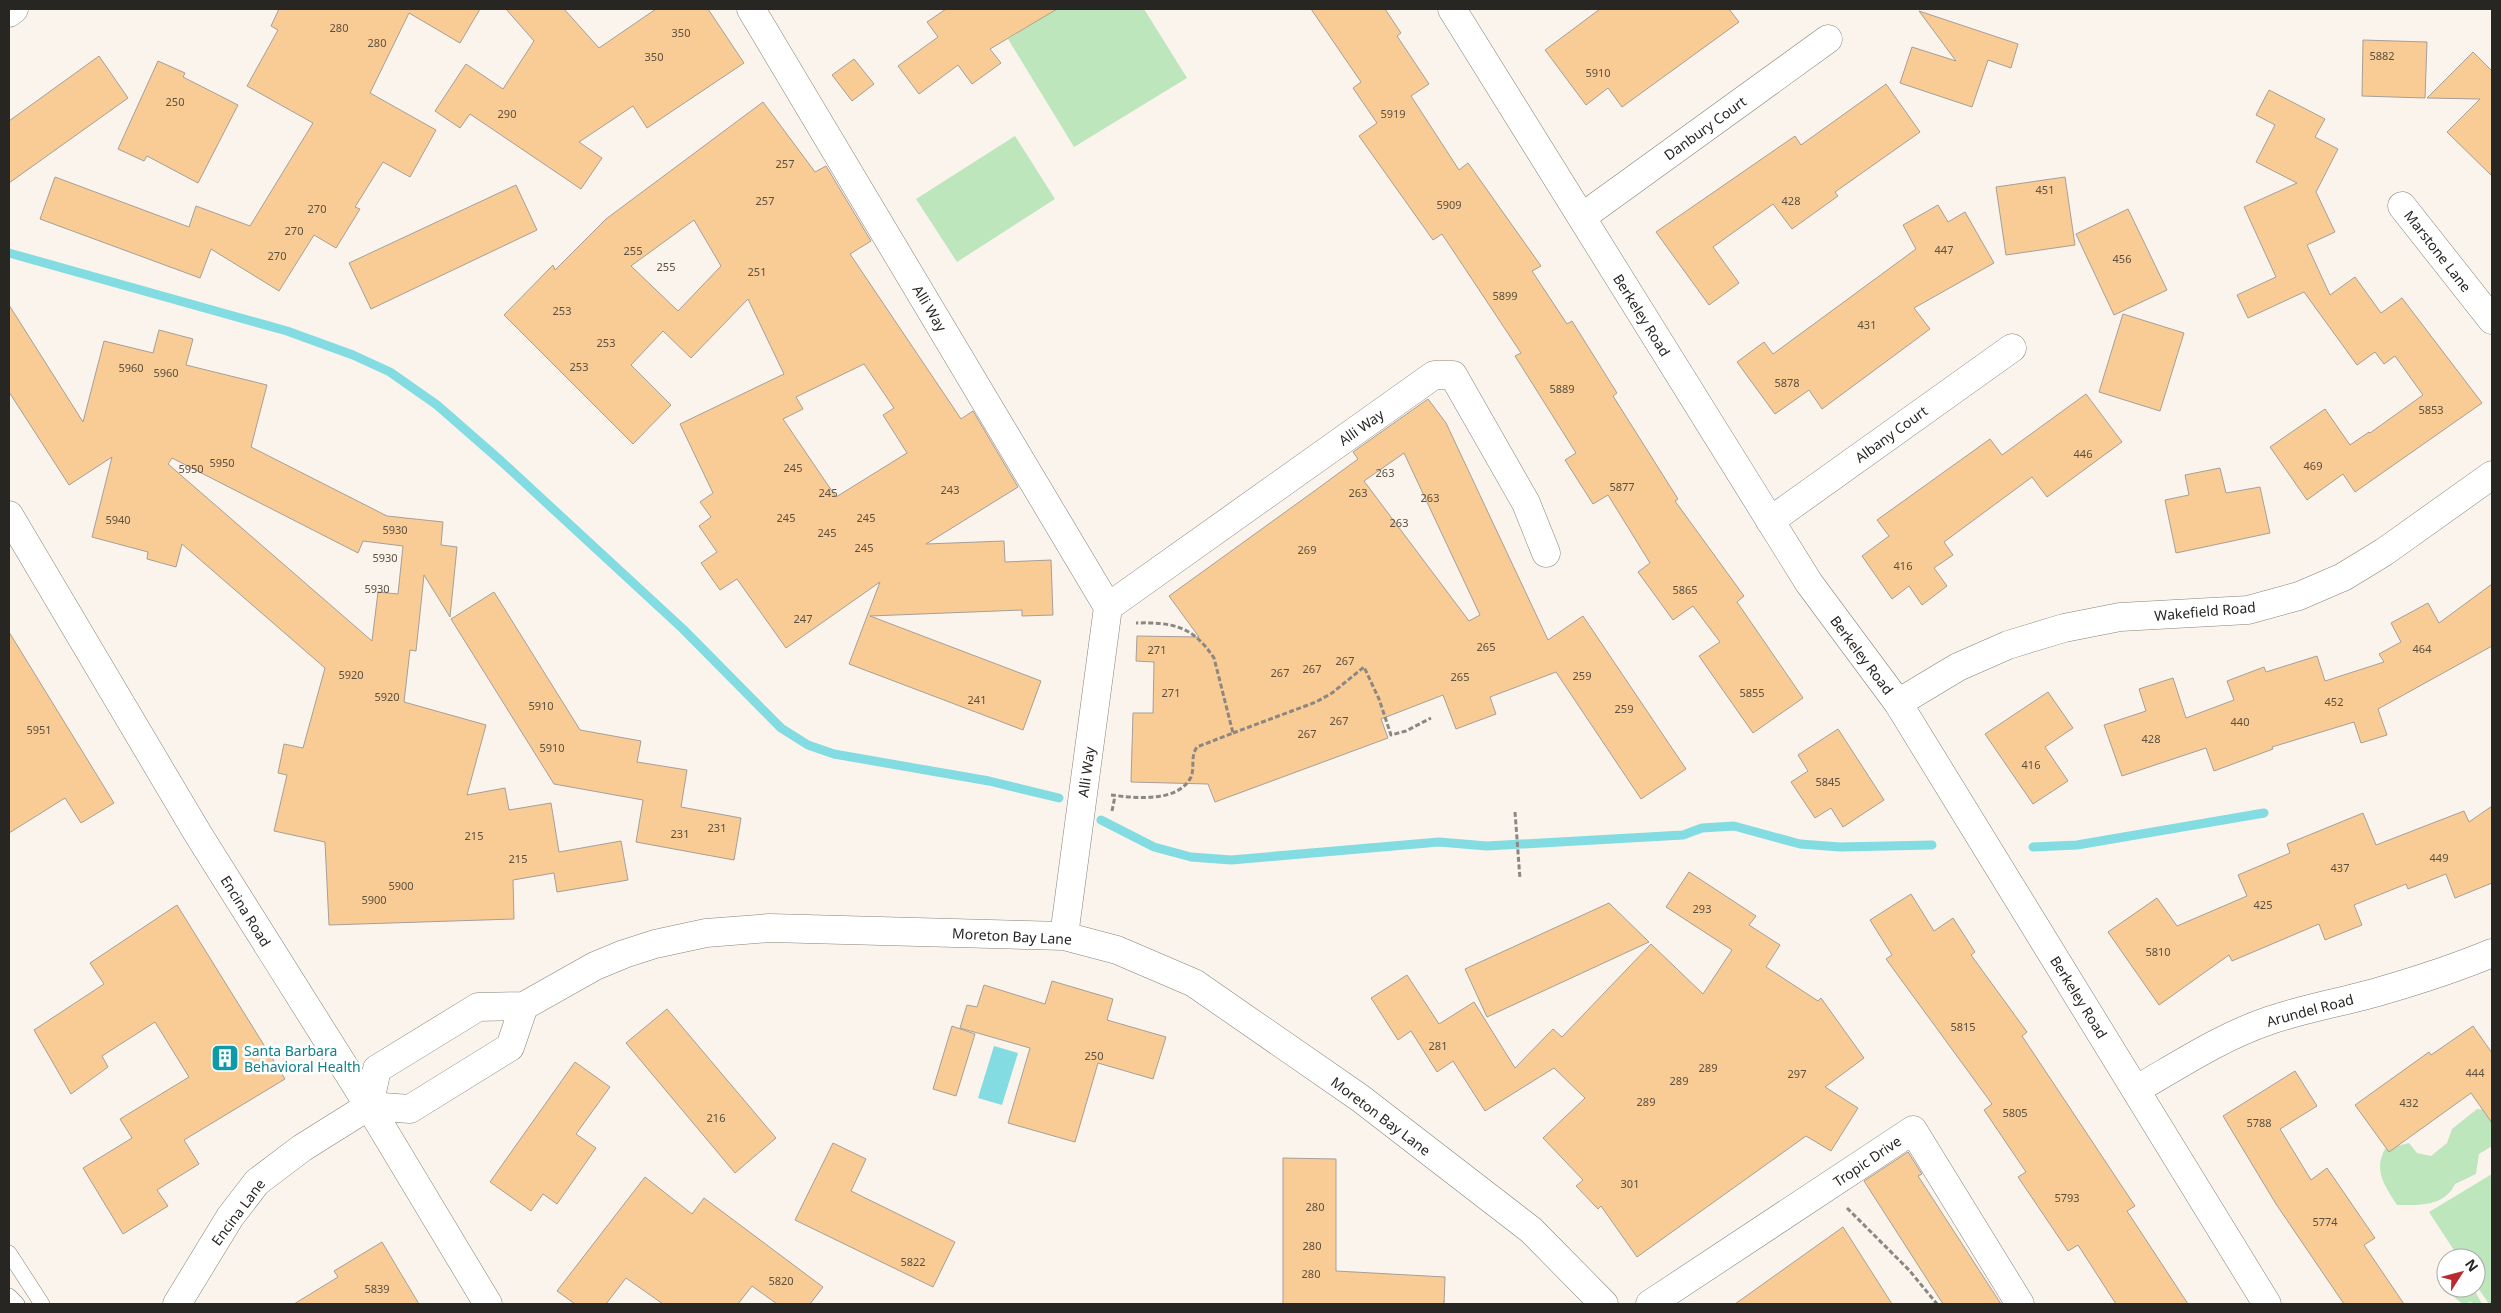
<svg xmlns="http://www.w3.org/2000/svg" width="2501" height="1313" viewBox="0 0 2501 1313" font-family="'Noto Sans',sans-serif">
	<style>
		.green { fill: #bee6bc }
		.water { fill: #82dce1 }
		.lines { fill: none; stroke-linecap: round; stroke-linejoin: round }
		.stream { stroke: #82dce1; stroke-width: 9 }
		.building { fill: #f9cc96; stroke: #a69f98; fill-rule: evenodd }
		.lane-casing { stroke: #87827b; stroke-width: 16 }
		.street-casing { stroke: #87827b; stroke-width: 29 }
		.secondary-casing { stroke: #87827b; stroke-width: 29 }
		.path { stroke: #8b8782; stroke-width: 3; stroke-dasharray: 5 2.5; stroke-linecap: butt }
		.lane { stroke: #fff; stroke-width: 15 }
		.street { stroke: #fff; stroke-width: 28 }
		.secondary { stroke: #fff; stroke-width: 28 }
		.labels { text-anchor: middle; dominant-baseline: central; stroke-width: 5; stroke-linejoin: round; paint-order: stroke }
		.number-label { font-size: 11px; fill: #5c5040 }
		.street-label { font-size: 14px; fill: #282623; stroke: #fff }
		.culture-label { font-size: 14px; fill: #0d838f; stroke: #fff; text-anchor: start }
	</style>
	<rect width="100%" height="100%" fill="#faf4ec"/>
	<path class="green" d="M 1057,9 L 1144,9 L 1187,78 L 1074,147 L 1008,39 Z
		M 1015,136 L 1055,199 L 957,262 L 916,199 Z
		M 2477,1109 L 2489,1110 L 2492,1119 L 2492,1146 L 2479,1154 L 2476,1174 L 2455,1184 C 2444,1207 2420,1205 2397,1205 C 2385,1186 2373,1171 2385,1149 L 2409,1143 L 2417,1153 L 2431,1156 L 2447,1143 L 2452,1129 Z
		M 2492,1174 L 2492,1304 L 2489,1304 L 2476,1285 L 2476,1258 L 2459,1258 L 2429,1212 Z
		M 2446,1275 L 2446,1288 L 2473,1288 L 2482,1304 L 2473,1304 L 2471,1302 L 2463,1304 L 2442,1288 Z"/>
	<path class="water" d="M 994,1046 L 1018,1053 L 1002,1105 L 978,1098 Z"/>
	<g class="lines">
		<path class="stream" d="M 9,253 L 287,331 L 353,355 L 390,372 L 437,405 L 501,461 L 683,629 L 781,728 L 808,745 L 834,754 L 989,781 L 1059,798
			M 1101,820 L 1154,847 L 1191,857 L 1231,860 L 1439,842 L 1487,846 L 1683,835 L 1702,828 L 1734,826 L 1800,844 L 1840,847 L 1932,845
			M 2033,847 L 2077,845 L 2264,813"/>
	</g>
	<path class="building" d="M 279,9 L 480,9 L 460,43 L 409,13 L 370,93 L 436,130 L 410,177 L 383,162 L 355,207 L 360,209 L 336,248 L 314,235 L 279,291 L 211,249 L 200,278 L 40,219 L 55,177 L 189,227 L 196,206 L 250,226 L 313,123 L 247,86 L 278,30 L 271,26 Z
		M 506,9 L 564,9 L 599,48 L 656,9 L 708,9 L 744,63 L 647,128 L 633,106 L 579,142 L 602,158 L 581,189 L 470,114 L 460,128 L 435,111 L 466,64 L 503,89 L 534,41 Z
		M 946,9 L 1057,9 L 990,49 L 1001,63 L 972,84 L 958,65 L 919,94 L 898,66 L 938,37 L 927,22 Z
		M 1311,9 L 1385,9 L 1401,33 L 1397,36 L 1429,84 L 1411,96 L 1459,170 L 1468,163 L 1541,266 L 1532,271 L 1567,324 L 1572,321 L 1617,393 L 1613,396 L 1678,499 L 1675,501 L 1744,596 L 1737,602 L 1803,698 L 1753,733 L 1699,656 L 1720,642 L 1693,606 L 1673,620 L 1638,572 L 1650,563 L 1608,495 L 1593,504 L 1565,460 L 1576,453 L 1515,356 L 1521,353 L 1442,234 L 1433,240 L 1359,136 L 1377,123 L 1353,88 L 1361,82 Z
		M 1600,9 L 1729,9 L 1739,22 L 1622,107 L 1608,88 L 1586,105 L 1545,50 Z
		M 1919,11 L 2018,44 L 2011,68 L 1988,60 L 1972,107 L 1900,83 L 1912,47 L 1956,61 Z
		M 2363,40 L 2427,42 L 2425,98 L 2362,96 Z
		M 2473,52 L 2492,71 L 2492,176 L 2447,132 L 2480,99 L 2427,98 Z
		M 99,56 L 128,98 L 9,183 L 9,121 Z
		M 854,59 L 874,84 L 852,101 L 832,75 Z
		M 158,61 L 185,73 L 183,77 L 238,105 L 198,183 L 147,156 L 144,161 L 118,149 Z
		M 1886,84 L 1920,132 L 1835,192 L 1838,196 L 1792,229 L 1773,204 L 1713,247 L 1739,283 L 1709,305 L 1656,232 L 1795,136 L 1801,145 Z
		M 2269,90 L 2325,119 L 2315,137 L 2338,149 L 2316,192 L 2335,232 L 2307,245 L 2330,295 L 2355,277 L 2381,313 L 2402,298 L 2482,403 L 2355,492 L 2343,474 L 2307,500 L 2270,447 L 2325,409 L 2350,445 L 2369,432 L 2370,433 L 2423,395 L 2395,356 L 2384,364 L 2375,352 L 2357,365 L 2304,292 L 2248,318 L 2237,295 L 2276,277 L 2244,207 L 2297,183 L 2256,162 L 2275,125 L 2256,115 Z
		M 763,102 L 815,172 L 826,166 L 871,241 L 850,254 L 961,419 L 973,411 L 1018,487 L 926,544 L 1004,541 L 1005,562 L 1051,560 L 1053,615 L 1022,616 L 1022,610 L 870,616 L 1041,681 L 1023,730 L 849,664 L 880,582 L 786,648 L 737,579 L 720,590 L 701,563 L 717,552 L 699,526 L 711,517 L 700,502 L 713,493 L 680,424 L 784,374 L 748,299 L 691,358 L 663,331 L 631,365 L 671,405 L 633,444 L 504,315 L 553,265 L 555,270 L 606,219 ZM 694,220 L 721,266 L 678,311 L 631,266 ZM 864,364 L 894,408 L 883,415 L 907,453 L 836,497 L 783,419 L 803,409 L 796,397 Z
		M 2065,177 L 2075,245 L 2006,255 L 1996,187 Z
		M 516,185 L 537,230 L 371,309 L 349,263 Z
		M 1938,205 L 1948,222 L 1965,212 L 1994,263 L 1914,308 L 1930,329 L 1822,409 L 1809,390 L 1775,414 L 1737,362 L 1764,342 L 1773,354 L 1916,249 L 1903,225 Z
		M 2128,209 L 2167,290 L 2114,315 L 2076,234 Z
		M 9,305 L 83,422 L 104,341 L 153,353 L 159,330 L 193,339 L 186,365 L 267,385 L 251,447 L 387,516 L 443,522 L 441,545 L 457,547 L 450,617 L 424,575 L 416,651 L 410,650 L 404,702 L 486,725 L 467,795 L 505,788 L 509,810 L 551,803 L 559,852 L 621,841 L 628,880 L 557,892 L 554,873 L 513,880 L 514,919 L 329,925 L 325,842 L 274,831 L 287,775 L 278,773 L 284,744 L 303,748 L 325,668 L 182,544 L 176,567 L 147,559 L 148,552 L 92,537 L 112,457 L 69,485 L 9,392 ZM 172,458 L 358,553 L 363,541 L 403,546 L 398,594 L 378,592 L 372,641 L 168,464 Z
		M 2123,314 L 2184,333 L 2160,411 L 2099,392 Z
		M 2086,394 L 2122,442 L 2047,497 L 2032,477 L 1944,542 L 1953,555 L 1934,568 L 1947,586 L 1922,605 L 1909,586 L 1892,599 L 1862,556 L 1889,536 L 1877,520 L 1990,439 L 2002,455 Z
		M 1428,399 L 1446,423 L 1548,640 L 1583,616 L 1686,769 L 1641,799 L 1556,672 L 1490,697 L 1496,714 L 1456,729 L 1443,695 L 1381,719 L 1388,738 L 1215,802 L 1208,784 L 1131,782 L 1133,713 L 1153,713 L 1154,662 L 1136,661 L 1137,636 L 1199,637 L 1169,596 L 1313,492 L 1358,459 L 1353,452 ZM 1404,453 L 1480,615 L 1469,621 L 1364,481 Z
		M 2220,468 L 2226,493 L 2260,487 L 2270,533 L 2176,553 L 2165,500 L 2189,495 L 2185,475 Z
		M 2492,584 L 2492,646 L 2378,709 L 2387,735 L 2361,743 L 2354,722 L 2272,747 L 2273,749 L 2214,771 L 2206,748 L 2122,776 L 2104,725 L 2146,711 L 2139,689 L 2173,678 L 2186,718 L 2234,700 L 2227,681 L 2264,667 L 2266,672 L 2317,656 L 2325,681 L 2384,662 L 2379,654 L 2401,642 L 2391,623 L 2428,603 L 2439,623 Z
		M 494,592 L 580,730 L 641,741 L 637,762 L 687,770 L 681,807 L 741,818 L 734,860 L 636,842 L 643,800 L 554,784 L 451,619 Z
		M 9,632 L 114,803 L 81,823 L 65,798 L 9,833 Z
		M 2048,692 L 2073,728 L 2045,747 L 2068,781 L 2033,804 L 1985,734 Z
		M 1838,729 L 1884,800 L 1843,827 L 1831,808 L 1815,818 L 1791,782 L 1808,771 L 1798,755 Z
		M 2492,806 L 2492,883 L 2455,898 L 2446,874 L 2408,889 L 2406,884 L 2354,905 L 2362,925 L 2325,940 L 2319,924 L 2232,961 L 2229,955 L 2159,1005 L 2108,932 L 2157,898 L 2177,926 L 2247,896 L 2238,875 L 2290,853 L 2287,844 L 2363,813 L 2376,845 L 2464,811 L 2469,822 Z
		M 1689,872 L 1756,916 L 1749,925 L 1780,945 L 1766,967 L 1818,1001 L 1821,998 L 1864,1058 L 1825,1087 L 1858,1108 L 1831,1151 L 1806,1136 L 1637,1257 L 1601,1206 L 1598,1209 L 1576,1186 L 1583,1180 L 1543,1138 L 1585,1098 L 1554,1068 L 1485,1111 L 1453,1061 L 1437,1072 L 1411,1031 L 1398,1040 L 1371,998 L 1407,975 L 1439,1024 L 1474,1002 L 1515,1068 L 1553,1029 L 1562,1037 L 1651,944 L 1703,994 L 1732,950 L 1666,907 Z
		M 1911,894 L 1934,931 L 1953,918 L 1975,952 L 1971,955 L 2027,1032 L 2022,1036 L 2135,1206 L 2127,1211 L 2188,1304 L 2116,1304 L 2078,1245 L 2068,1251 L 2018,1177 L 2026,1172 L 1984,1110 L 1992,1104 L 1886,959 L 1892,955 L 1870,920 Z
		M 1609,903 L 1649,942 L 1487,1017 L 1465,969 Z
		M 177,905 L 285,1079 L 184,1140 L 199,1164 L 157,1190 L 168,1206 L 123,1234 L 83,1168 L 132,1138 L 120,1119 L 189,1077 L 155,1022 L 102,1056 L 108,1067 L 71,1094 L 34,1030 L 104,984 L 90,963 Z
		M 1052,981 L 1113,999 L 1107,1020 L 1166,1037 L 1153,1079 L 1098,1063 L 1075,1142 L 1008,1123 L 1030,1048 L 960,1028 L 967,1005 L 977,1007 L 984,985 L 1045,1004 Z
		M 667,1009 L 776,1138 L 735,1173 L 626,1043 Z
		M 952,1026 L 975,1034 L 956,1096 L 933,1089 Z
		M 2473,1026 L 2492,1053 L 2492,1123 L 2471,1093 L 2389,1152 L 2355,1105 L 2429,1052 L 2431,1055 Z
		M 575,1062 L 610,1087 L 576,1134 L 596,1148 L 557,1204 L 543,1194 L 531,1211 L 490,1182 Z
		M 2295,1071 L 2317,1106 L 2280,1129 L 2311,1180 L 2327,1168 L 2375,1238 L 2364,1245 L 2404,1304 L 2344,1304 L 2276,1204 L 2223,1116 Z
		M 833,1143 L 866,1159 L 851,1191 L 955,1242 L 933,1287 L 795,1220 Z
		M 1908,1152 L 1922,1174 L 1918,1176 L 2001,1304 L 1943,1304 L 1864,1181 Z
		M 1283,1158 L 1336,1159 L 1336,1271 L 1445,1277 L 1444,1304 L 1283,1304 Z
		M 645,1177 L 692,1214 L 704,1198 L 823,1287 L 810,1304 L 777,1304 L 752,1286 L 738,1304 L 663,1304 L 626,1278 L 606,1304 L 575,1304 L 557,1291 Z
		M 1843,1227 L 1892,1304 L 1735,1304 Z
		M 382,1242 L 419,1304 L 294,1304 L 338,1277 L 334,1271 Z"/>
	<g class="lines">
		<defs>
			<path id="lane" d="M 9,1253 L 42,1304
				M 9,1296 L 17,1304"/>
			<path id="street" d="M 751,9 L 1108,607
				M 2402,206 L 2492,320
				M 1582,217 L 1828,39
				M 9,515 L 198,834 L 369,1106 L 488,1304
				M 1770,521 L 2012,348
				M 1898,703 L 1958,667 L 2008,645 L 2064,628 L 2120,617 L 2248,610 L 2299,596 L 2343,577 L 2384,552 L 2492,475
				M 1064,936 L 1108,607 L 1434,375 L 1453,375 L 1526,503 L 1546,553
				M 2137,1089 C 2179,1065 2221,1037 2268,1021 C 2305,1008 2344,1002 2381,991 C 2419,980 2456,968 2492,953
				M 369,1106 L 377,1069 L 478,1007 L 524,1006 L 595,966 L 624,954 L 655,944 L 706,933 L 770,928 L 1064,936 L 1117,950 L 1194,983 L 1360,1098 L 1531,1230 L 1604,1304
				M 369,1106 L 410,1109 L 510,1047 L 524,1006
				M 1650,1304 L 1913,1130 L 2020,1304"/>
			<path id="secondary" d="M 1452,9 L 1809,583 L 1898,703 L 2267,1304
				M 9,13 L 14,9
				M 177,1304 L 230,1217 L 257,1182 L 302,1148 L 369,1106"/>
		</defs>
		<use href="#lane" class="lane-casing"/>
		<use href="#street" class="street-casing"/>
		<use href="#secondary" class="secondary-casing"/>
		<path class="path" d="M 1233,733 L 1316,702 L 1332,693 L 1364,667 L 1379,699 L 1391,735 L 1406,731 L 1431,718
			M 1111,795 C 1135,798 1178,803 1191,777 C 1195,767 1190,757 1197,747 L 1233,733 L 1214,658 C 1193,626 1172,622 1136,623
			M 1112,811 L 1115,796
			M 1515,812 L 1520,879
			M 1847,1208 L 1909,1270 L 1937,1304"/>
		<use href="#lane" class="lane"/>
		<use href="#street" class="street"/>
		<use href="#secondary" class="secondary"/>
	</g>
	<defs>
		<symbol id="building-square" viewBox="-11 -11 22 22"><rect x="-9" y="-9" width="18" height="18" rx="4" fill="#0f9aa8" stroke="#fff"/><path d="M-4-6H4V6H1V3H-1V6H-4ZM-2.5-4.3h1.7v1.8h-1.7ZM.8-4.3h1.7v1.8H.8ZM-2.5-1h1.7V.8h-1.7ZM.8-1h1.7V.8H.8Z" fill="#fff"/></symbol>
	</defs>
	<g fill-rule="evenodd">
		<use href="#building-square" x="209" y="1042" width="32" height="32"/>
	</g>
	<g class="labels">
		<g class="number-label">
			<text x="339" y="27">280</text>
			<text x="681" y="32">350</text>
			<text x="377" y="42">280</text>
			<text x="2382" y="55">5882</text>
			<text x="654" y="56">350</text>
			<text x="1598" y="72">5910</text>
			<text x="175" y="101">250</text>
			<text x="507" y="113">290</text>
			<text x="1393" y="113">5919</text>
			<text x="785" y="163">257</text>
			<text x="2045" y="189">451</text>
			<text x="765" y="200">257</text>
			<text x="1791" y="200">428</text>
			<text x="1449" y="204">5909</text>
			<text x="317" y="208">270</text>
			<text x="294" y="230">270</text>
			<text x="1944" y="249">447</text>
			<text x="633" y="250">255</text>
			<text x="277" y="255">270</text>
			<text x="2122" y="258">456</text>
			<text x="666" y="266">255</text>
			<text x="757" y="271">251</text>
			<text x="1505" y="295">5899</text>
			<text x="562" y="310">253</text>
			<text x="1867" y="324">431</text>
			<text x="606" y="342">253</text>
			<text x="579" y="366">253</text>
			<text x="131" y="367">5960</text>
			<text x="166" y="372">5960</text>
			<text x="1787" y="382">5878</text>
			<text x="1562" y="388">5889</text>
			<text x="2431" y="409">5853</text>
			<text x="2083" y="453">446</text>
			<text x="222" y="462">5950</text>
			<text x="2313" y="465">469</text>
			<text x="793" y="467">245</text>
			<text x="191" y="468">5950</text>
			<text x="1385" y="472">263</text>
			<text x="1622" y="486">5877</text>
			<text x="950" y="489">243</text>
			<text x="828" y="492">245</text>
			<text x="1358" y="492">263</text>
			<text x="1430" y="497">263</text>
			<text x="786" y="517">245</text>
			<text x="866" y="517">245</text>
			<text x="118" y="519">5940</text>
			<text x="1399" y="522">263</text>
			<text x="395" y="529">5930</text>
			<text x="827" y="532">245</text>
			<text x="864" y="547">245</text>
			<text x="1307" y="549">269</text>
			<text x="385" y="557">5930</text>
			<text x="1903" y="565">416</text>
			<text x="377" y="588">5930</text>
			<text x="1685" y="589">5865</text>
			<text x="803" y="618">247</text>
			<text x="1486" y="646">265</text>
			<text x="2422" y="648">464</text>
			<text x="1157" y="649">271</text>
			<text x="1345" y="660">267</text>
			<text x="1312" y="668">267</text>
			<text x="1280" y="672">267</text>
			<text x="351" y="674">5920</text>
			<text x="1582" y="675">259</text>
			<text x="1460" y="676">265</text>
			<text x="1171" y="692">271</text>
			<text x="1752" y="692">5855</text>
			<text x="387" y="696">5920</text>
			<text x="977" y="699">241</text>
			<text x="2334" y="701">452</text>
			<text x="541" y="705">5910</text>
			<text x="1624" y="708">259</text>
			<text x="1339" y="720">267</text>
			<text x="2240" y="721">440</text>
			<text x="39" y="729">5951</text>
			<text x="1307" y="733">267</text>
			<text x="2151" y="738">428</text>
			<text x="552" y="747">5910</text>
			<text x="2031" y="764">416</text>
			<text x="1828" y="781">5845</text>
			<text x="717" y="827">231</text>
			<text x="680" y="833">231</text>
			<text x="474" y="835">215</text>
			<text x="2439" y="857">449</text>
			<text x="518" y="858">215</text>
			<text x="2340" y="867">437</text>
			<text x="401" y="885">5900</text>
			<text x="374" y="899">5900</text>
			<text x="2263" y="904">425</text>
			<text x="1702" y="908">293</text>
			<text x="2158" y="951">5810</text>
			<text x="1963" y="1026">5815</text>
			<text x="1438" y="1045">281</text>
			<text x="1094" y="1055">250</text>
			<text x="1708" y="1067">289</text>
			<text x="2475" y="1072">444</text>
			<text x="1797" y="1073">297</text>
			<text x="1679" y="1080">289</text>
			<text x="1646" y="1101">289</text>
			<text x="2409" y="1102">432</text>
			<text x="2015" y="1112">5805</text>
			<text x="716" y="1117">216</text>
			<text x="2259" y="1122">5788</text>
			<text x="1630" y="1183">301</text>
			<text x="2067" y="1197">5793</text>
			<text x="1315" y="1206">280</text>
			<text x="2325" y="1221">5774</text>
			<text x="1312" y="1245">280</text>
			<text x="913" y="1261">5822</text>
			<text x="1311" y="1273">280</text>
			<text x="781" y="1280">5820</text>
			<text x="377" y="1288">5839</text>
		</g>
		<g class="street-label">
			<text transform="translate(1705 128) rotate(-36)">Danbury Court</text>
			<text transform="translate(2438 251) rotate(52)">Marstone Lane</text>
			<text transform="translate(930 308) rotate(59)">Alli Way</text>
			<text transform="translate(1642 315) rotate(58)">Berkeley Road</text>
			<text transform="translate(1361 427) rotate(-35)">Alli Way</text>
			<text transform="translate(1891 434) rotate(-36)">Albany Court</text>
			<text transform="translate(2205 611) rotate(-5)">Wakefield Road</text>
			<text transform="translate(1862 655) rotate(53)">Berkeley Road</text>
			<text transform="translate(1086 772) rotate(-82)">Alli Way</text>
			<text transform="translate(246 911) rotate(58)">Encina Road</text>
			<text transform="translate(1012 936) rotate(3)">Moreton Bay Lane</text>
			<text transform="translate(2079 997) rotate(58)">Berkeley Road</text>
			<text transform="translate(2310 1010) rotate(-15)">Arundel Road</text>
			<text transform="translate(1381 1116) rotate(37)">Moreton Bay Lane</text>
			<text transform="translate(1867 1161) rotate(-34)">Tropic Drive</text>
			<text transform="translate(238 1212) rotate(-53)">Encina Lane</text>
		</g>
		<g class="culture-label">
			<text x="244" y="1050">Santa Barbara<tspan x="244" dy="16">Behavioral Health</tspan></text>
		</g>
	</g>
	<rect width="2501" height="1313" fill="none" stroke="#282623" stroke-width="20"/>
	<g transform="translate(2461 1273) rotate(54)"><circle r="24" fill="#ffffff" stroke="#a9a8a7"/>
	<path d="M0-4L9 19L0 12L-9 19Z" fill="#ba2a32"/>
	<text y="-8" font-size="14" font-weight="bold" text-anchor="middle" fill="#282623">N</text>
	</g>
</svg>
